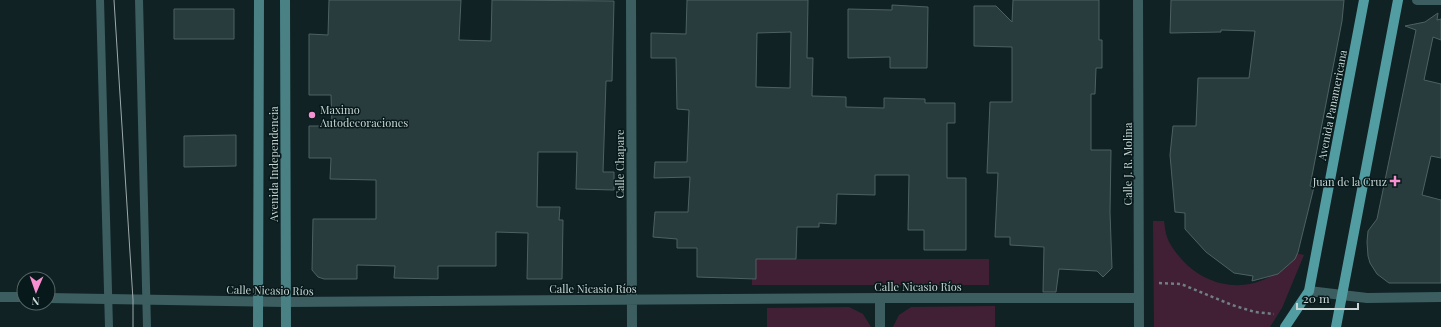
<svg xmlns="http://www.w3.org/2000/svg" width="1441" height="327" viewBox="0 0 1441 327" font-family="'Playfair Display',serif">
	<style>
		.green { fill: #412035 }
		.building { fill: #293c3d; stroke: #4d6163; fill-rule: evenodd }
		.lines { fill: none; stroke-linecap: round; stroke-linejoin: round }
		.path { stroke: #707f80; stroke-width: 2.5; stroke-dasharray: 3 3; stroke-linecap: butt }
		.service { stroke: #3c5e60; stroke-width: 8 }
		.minor { stroke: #3c5e60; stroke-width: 10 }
		.tertiary { stroke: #3c5e60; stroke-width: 10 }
		.secondary { stroke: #498185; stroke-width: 10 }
		.primary { stroke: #529da2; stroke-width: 10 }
		.tram { stroke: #9daaab; stroke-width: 1 }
		.poi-dot { fill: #f690d1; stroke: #07191a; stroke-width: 1.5 }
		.labels { text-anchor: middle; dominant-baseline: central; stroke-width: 3; stroke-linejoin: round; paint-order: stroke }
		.street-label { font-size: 11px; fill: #cad6d6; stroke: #07191a }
		.poi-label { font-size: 11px; fill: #cad6d6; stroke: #07191a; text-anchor: start }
	</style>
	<rect width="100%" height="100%" fill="#102224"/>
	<path class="green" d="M 1153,221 L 1164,221 C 1165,226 1165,232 1167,237 C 1169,243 1174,250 1178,255 C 1209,295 1267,296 1295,253 L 1304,255 L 1282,308 L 1270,327 L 1154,327 Z
		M 752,259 L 989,259 L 989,285 L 752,285 Z
		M 995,306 L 995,327 L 893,327 L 899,315 L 911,307 Z
		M 849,307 L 863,314 L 871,327 L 767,327 L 767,308 Z"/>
	<path class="building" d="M 329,0 L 461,0 L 459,40 L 491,41 L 492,0 L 614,1 L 612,81 L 606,81 L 603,172 L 614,172 L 614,190 L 576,189 L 577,152 L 538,152 L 537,207 L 560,207 L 559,220 L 563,220 L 562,279 L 527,279 L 528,233 L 496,232 L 496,266 L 438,266 L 438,279 L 394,278 L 395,266 L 357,265 L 357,279 L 324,279 L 318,277 L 312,270 L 313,219 L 376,219 L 376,180 L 330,179 L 331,158 L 309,158 L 309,126 L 332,126 L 331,95 L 309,95 L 309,34 L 328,35 Z
		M 687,0 L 808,0 L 807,58 L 813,58 L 812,96 L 846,97 L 846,107 L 884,108 L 884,98 L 925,99 L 925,103 L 955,103 L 955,123 L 947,123 L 947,178 L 966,178 L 966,250 L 924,250 L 924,230 L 908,230 L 909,175 L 875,175 L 875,195 L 837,194 L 836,224 L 819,223 L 819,227 L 797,227 L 796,259 L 756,259 L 756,279 L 697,277 L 697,248 L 677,248 L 677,239 L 653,237 L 655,212 L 688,212 L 690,177 L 654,178 L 655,162 L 687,162 L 689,110 L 677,109 L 676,58 L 651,58 L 651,33 L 686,34 ZM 791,32 L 790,88 L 756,87 L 757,33 Z
		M 1013,0 L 1099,0 L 1099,40 L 1102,40 L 1102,68 L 1096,68 L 1095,94 L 1091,94 L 1091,150 L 1111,150 L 1110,212 L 1112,268 L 1103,277 L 1097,271 L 1059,269 L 1056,292 L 1043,292 L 1044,247 L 1010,245 L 1010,237 L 995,237 L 998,173 L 987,173 L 990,102 L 1012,102 L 1012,47 L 974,46 L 974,6 L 996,6 L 1012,22 Z
		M 1171,0 L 1344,0 L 1342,21 L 1310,186 L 1314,187 L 1298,252 L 1295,259 L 1278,274 L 1252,281 L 1253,276 L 1234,273 L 1206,252 L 1185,229 L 1185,213 L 1175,212 L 1170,155 L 1173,126 L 1196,126 L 1198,78 L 1249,78 L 1255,31 L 1221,30 L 1221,32 L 1170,33 Z
		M 892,5 L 928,7 L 927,68 L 890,68 L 890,57 L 848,58 L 848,9 L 892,10 Z
		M 174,9 L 234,9 L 234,39 L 174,39 Z
		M 1438,13 L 1437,20 L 1441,19 L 1441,40 L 1433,37 L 1424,80 L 1441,84 L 1441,158 L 1431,156 L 1422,195 L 1441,200 L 1441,283 L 1389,283 L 1377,274 L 1370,263 L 1368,256 L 1367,242 L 1368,231 L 1377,219 L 1416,30 L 1405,26 L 1425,22 Z
		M 236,135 L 236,166 L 184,167 L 184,136 Z"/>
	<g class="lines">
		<path class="path" d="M 1159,283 L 1181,284 L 1232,305 L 1255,312 L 1274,314"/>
		<path class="service" d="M 100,0 L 109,327
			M 139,0 L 147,327"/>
		<path class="minor" d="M 631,0 L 632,327
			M 1138,0 L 1139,327
			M 1417,0 L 1441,0
			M 0,297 L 24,297
			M 48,298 L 286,302 L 880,298 L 1139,298
			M 880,298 L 880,327"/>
		<path class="tertiary" d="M 1309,291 L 1367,298 L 1441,297"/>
		<path class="secondary" d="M 285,0 L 286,327
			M 258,327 L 259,0"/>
		<path class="primary" d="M 1285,327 L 1309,291 L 1364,0
			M 1336,327 L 1398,0"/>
		<path class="tram" d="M 114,0 L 133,300 L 133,327"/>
	</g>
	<g class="poi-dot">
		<circle cx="312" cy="115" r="4"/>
		<path d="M1393 175h4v4h4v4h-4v4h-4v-4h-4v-4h4z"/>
	</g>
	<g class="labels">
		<g class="street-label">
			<text transform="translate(1332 105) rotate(-79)">Avenida Panamericana</text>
			<text transform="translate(273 164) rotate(-90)">Avenida Independencia</text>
			<text transform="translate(619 164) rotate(-90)">Calle Chapare</text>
			<text transform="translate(1127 164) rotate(-90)">Calle J. R. Molina</text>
			<text x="918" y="286">Calle Nicasio Ríos</text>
			<text x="593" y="288">Calle Nicasio Ríos</text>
			<text transform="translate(270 290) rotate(1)">Calle Nicasio Ríos</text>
		</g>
		<g class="poi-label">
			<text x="320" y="109">Maximo<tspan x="320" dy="13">Autodecoraciones</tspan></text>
			<text x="1387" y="181" text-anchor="end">Juan de la Cruz</text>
		</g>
	</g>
	<g transform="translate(36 291) rotate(182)"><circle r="19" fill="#07191a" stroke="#556565"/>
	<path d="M0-3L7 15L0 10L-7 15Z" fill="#f690d1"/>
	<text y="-6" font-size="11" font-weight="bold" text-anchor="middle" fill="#cad6d6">N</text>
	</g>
	<path d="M1297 303v6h61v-6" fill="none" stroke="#cad6d6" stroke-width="2"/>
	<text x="1303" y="303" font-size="12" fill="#cad6d6" stroke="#07191a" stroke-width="3" paint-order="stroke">20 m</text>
</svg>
